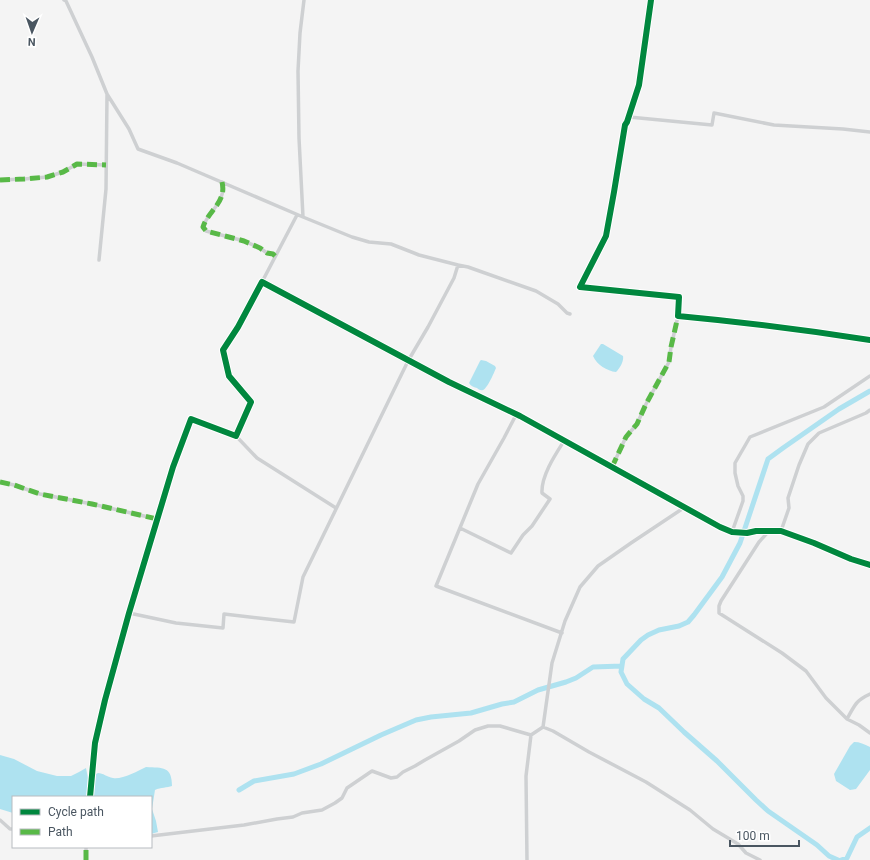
<svg xmlns="http://www.w3.org/2000/svg" width="870" height="860" viewBox="0 0 870 860" font-family="Roboto,sans-serif">
	<style>
		.water { fill: #aee2f0 }
		.lines { fill: none; stroke-linecap: round; stroke-linejoin: round }
		.canal { stroke: #aee2f0; stroke-width: 5 }
		.street { stroke: #ced0d2; stroke-width: 3.5 }
		.quiet { stroke: #58b947; stroke-width: 5; stroke-dasharray: 10 5; stroke-linecap: butt }
		.cycleway-casing { stroke: #fff; stroke-width: 8 }
		.cycleway { stroke: #00873e; stroke-width: 6 }
	</style>
	<rect width="100%" height="100%" fill="#f4f4f4"/>
	<path class="water" d="M 601,344 L 603,344 L 623,356 C 624,361 620,368 616,372 C 607,371 597,365 593,356 Z
		M 481,360 L 486,361 L 495,366 L 496,368 C 494,373 487,389 483,390 C 481,391 478,389 477,388 C 473,387 471,386 469,383 L 480,361 Z
		M 854,742 C 860,742 864,744 870,747 L 870,770 L 856,789 L 850,790 L 836,781 L 834,774 L 850,746 Z
		M 0,755 L 14,759 L 37,771 L 57,776 L 71,776 L 79,772 L 86,768 L 88,778 L 87,797 L 13,797 L 13,813 L 0,809 Z
		M 146,767 C 163,768 172,766 172,786 C 167,788 161,787 155,790 L 152,809 L 156,821 L 158,832 L 151,834 L 151,797 L 93,797 L 96,774 L 98,773 C 103,773 107,777 113,778 C 121,780 138,771 146,767 Z"/>
	<g class="lines">
		<path class="canal" d="M 239,790 L 254,781 L 294,774 L 321,764 L 381,735 L 416,720 L 431,717 L 471,713 L 502,704 L 514,702 L 538,690 L 566,682 L 576,678 L 593,667 L 622,666
			M 838,860 L 829,856 L 817,845 L 768,811 L 756,800 L 717,761 L 684,732 L 659,708 L 644,699 L 627,684 L 621,672 L 623,659 L 641,640 L 648,635 L 659,630 L 679,626 L 688,622 L 694,615 L 722,577 L 740,543 L 768,459 L 783,448 L 839,409 L 870,391
			M 841,860 L 847,858 L 857,837 L 870,828"/>
		<path class="street" d="M 64,0 L 66,1 L 92,57 L 107,94 L 129,129 L 138,149 L 177,163 L 303,217 L 352,237 L 369,242 L 391,244 L 419,255 L 458,265 L 454,278 L 428,327 L 408,361 L 303,577 L 294,622 L 224,614 L 223,628 L 176,623 L 129,613
			M 651,0 L 639,85 L 627,122 L 625,125 L 614,192 L 606,236 L 580,287 L 679,297 L 678,316 C 742,322 806,330 870,340
			M 629,117 L 712,125 L 714,113 L 774,125 L 843,129 L 870,132
			M 0,180 L 24,179 L 47,177 L 63,172 L 77,164 L 106,165
			M 222,182 C 227,202 208,211 203,227 L 206,231 L 244,241 L 260,248 L 267,253 L 273,254 L 275,256
			M 303,217 L 299,138 L 298,71 L 300,33 L 304,0
			M 99,260 L 106,189 L 107,95
			M 458,265 L 468,267 L 536,291 L 558,304 L 567,313 L 570,314
			M 262,282 L 297,215
			M 516,415 L 504,438 L 478,484 L 436,586 L 562,633
			M 236,436 L 257,458 L 336,508
			M 612,467 L 626,437 L 637,424 L 646,404 L 669,362 L 671,347 L 678,316
			M 0,482 L 14,485 L 40,494 L 92,504 L 157,519
			M 460,528 L 511,553 L 523,535 L 532,526 L 550,499 L 542,493 C 541,476 555,455 564,441
			M 769,531 L 759,542 L 721,601 L 719,606 L 719,613 L 782,653 L 806,671 L 826,698 L 847,719 L 859,725 L 870,733
			M 781,531 L 789,508 L 788,498 L 799,465 L 808,444 L 819,433 L 866,413 L 870,410
			M 732,532 L 743,501 L 743,496 L 738,486 L 735,473 L 735,463 L 750,437 L 824,407 L 870,376
			M 847,719 C 855,705 855,701 870,694
			M 543,727 L 552,663 L 565,621 L 580,587 L 598,566 L 631,543 L 685,507
			M 90,797 L 95,743 L 105,700 L 129,613 L 173,467 L 191,419 L 236,436 L 251,402 L 229,376 L 223,350 L 238,327 L 262,282 L 449,382 L 520,416 L 720,527 L 732,532 L 747,533 L 756,531 L 781,531 L 814,543 L 851,559 L 870,565
			M 0,820 L 10,829 L 13,829
			M 151,836 L 244,825 L 277,819 L 293,817 L 302,813 L 322,810 L 335,803 L 342,798 L 347,788 L 372,771 L 391,778 L 397,777 L 403,772 L 415,766 L 425,760 L 459,741 L 475,730 L 488,726 L 500,726 L 531,735
			M 86,860 L 86,847
			M 527,860 L 526,776 L 531,735 L 543,727 L 553,731 L 589,752 L 646,782 L 690,810 L 713,829 L 738,844 L 746,853 L 760,860"/>
		<path class="quiet" d="M 0,180 L 24,179 L 47,177 L 63,172 L 77,164 L 106,165
			M 222,182 C 227,202 208,211 203,227 L 206,231 L 244,241 L 260,248 L 267,253 L 273,254 L 275,256
			M 612,467 L 626,437 L 637,424 L 646,404 L 669,362 L 671,347 L 678,316
			M 0,482 L 14,485 L 40,494 L 92,504 L 157,519
			M 86,860 L 86,847"/>
		<defs>
			<path id="cycleway" d="M 651,0 L 639,85 L 627,122 L 625,125 L 614,192 L 606,236 L 580,287 L 679,297 L 678,316 C 742,322 806,330 870,340
				M 90,797 L 95,743 L 105,700 L 129,613 L 173,467 L 191,419 L 236,436 L 251,402 L 229,376 L 223,350 L 238,327 L 262,282 L 449,382 L 520,416 L 720,527 L 732,532 L 747,533 L 756,531 L 781,531 L 814,543 L 851,559 L 870,565"/>
		</defs>
		<use href="#cycleway" class="cycleway-casing"/>
		<use href="#cycleway" class="cycleway"/>
	</g>
	<rect x="12" y="796" width="140" height="52" fill="#ffffff" stroke="#b7bbc0"/>
	<rect x="20" y="809" width="20" height="6" fill="#00873e" stroke="#b7bbc0"/>
	<text x="48" y="816" font-size="12" fill="#4a5661">Cycle path</text>
	<rect x="20" y="829" width="20" height="6" fill="#58b947" stroke="#b7bbc0"/>
	<text x="48" y="836" font-size="12" fill="#4a5661">Path</text>
	<g transform="translate(32 32) rotate(182)" stroke="#ffffff" stroke-width="3" paint-order="stroke">
	<path d="M0-3L7 15L0 10L-7 15Z" fill="#4a5661"/>
	<text y="-6" font-size="11" font-weight="bold" text-anchor="middle" fill="#4a5661">N</text>
	</g>
	<path d="M730 840v6h69v-6" fill="none" stroke="#4a5661" stroke-width="2"/>
	<text x="736" y="840" font-size="12" fill="#4a5661" stroke="#ffffff" stroke-width="3" paint-order="stroke">100 m</text>
</svg>
